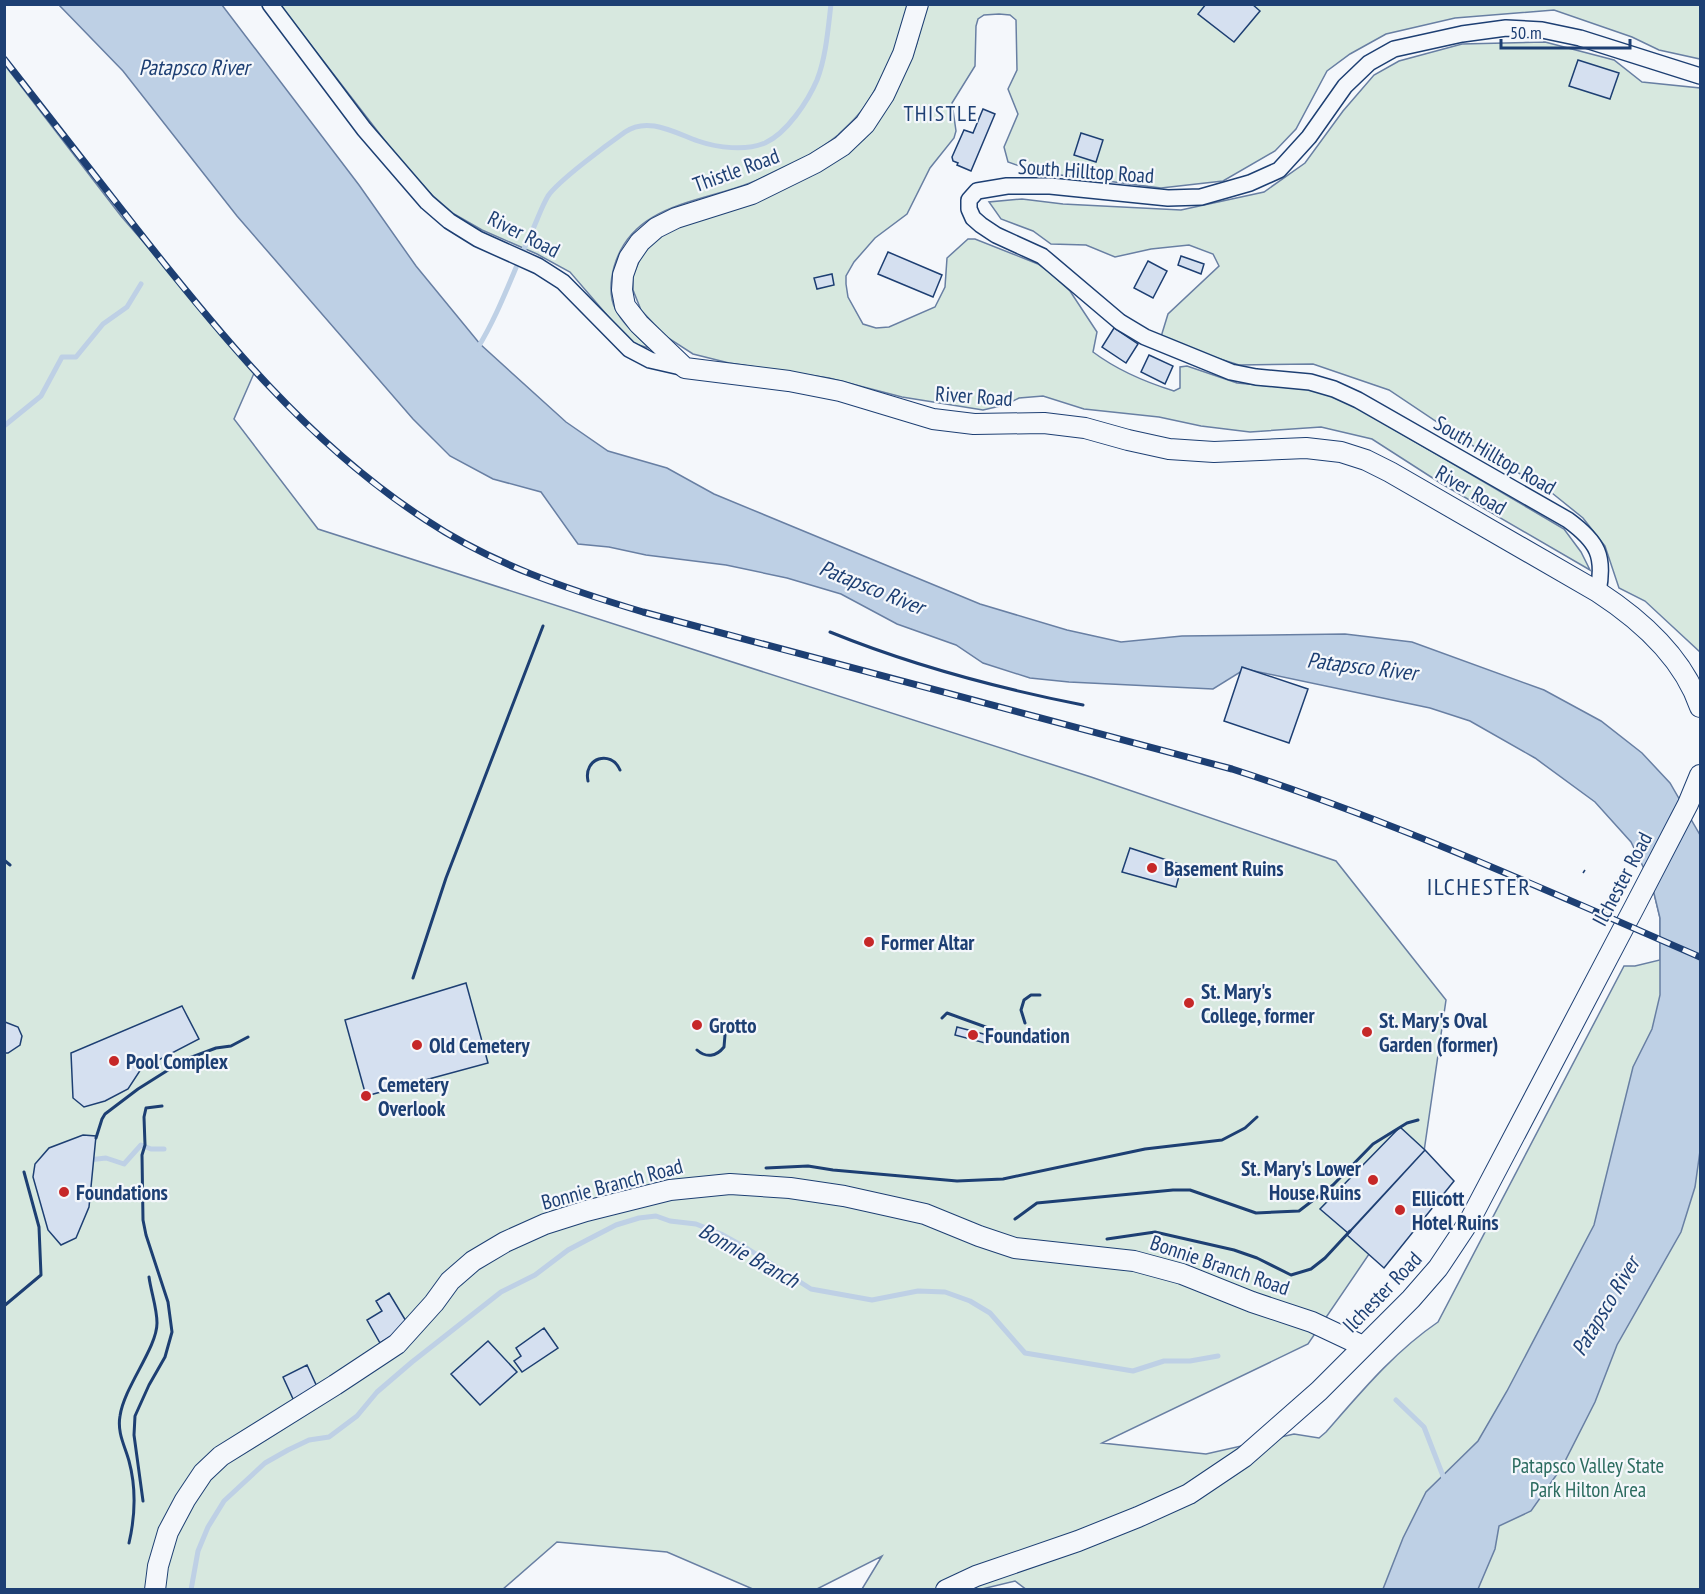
<svg xmlns="http://www.w3.org/2000/svg" width="1705" height="1594" viewBox="0 0 1705 1594" font-family="'PT Sans Narrow',sans-serif">
	<style>
		.green { fill: #d7e8df; stroke: #687fa3; stroke-width: 1.5 }
		.water { fill: #bed0e5; stroke: #687fa3; stroke-width: 1.5 }
		.lines { fill: none; stroke-linecap: round; stroke-linejoin: round }
		.stream { stroke: #bed0e5; stroke-width: 5 }
		.building { fill: #d5e0f0; stroke: #1d3f73; stroke-width: 1.5 }
		.minor-casing { stroke: #1d3f73; stroke-width: 18 }
		.tertiary-casing { stroke: #1d3f73; stroke-width: 22 }
		.minor { stroke: #f4f7fb; stroke-width: 15 }
		.tertiary { stroke: #f4f7fb; stroke-width: 20 }
		.rail-casing { stroke: #1d3f73; stroke-width: 7 }
		.rail { stroke: #f4f7fb; stroke-width: 4.5; stroke-dasharray: 14; stroke-linecap: butt }
		.fence { stroke: #1d3f73; stroke-width: 1.5; stroke-dasharray: 8 3; stroke-linecap: butt }
		.wall { stroke: #1d3f73; stroke-width: 3 }
		.poi-dot { fill: #c62828; stroke: #f4f7fb; stroke-width: 2 }
		.labels { text-anchor: middle; dominant-baseline: central; stroke-width: 4.5; stroke-linejoin: round; paint-order: stroke }
		.street-label { font-size: 21px; fill: #1d3f73; stroke: #f4f7fb }
		.poi-label { font-size: 21px; font-weight: bold; fill: #1d3f73; stroke: #f4f7fb; text-anchor: start }
		.park-label { font-size: 21px; fill: #2c6c60; stroke: #f4f7fb }
		.water-label { font-size: 22px; font-style: italic; fill: #1d3f73; stroke: #f4f7fb }
		.neighbourhood-label { font-size: 22px; letter-spacing: 1.5px; fill: #1d3f73; stroke: #f4f7fb }
		.quarter-label { font-size: 24px; letter-spacing: 1.5px; fill: #1d3f73; stroke: #f4f7fb }
	</style>
	<rect width="100%" height="100%" fill="#f4f7fb"/>
	<path class="green" d="M 280,5 L 908,5 C 905,32 876,95 857,116 C 852,122 844,129 838,135 C 812,156 781,171 750,183 C 699,203 632,204 614,267 C 603,308 622,321 649,348 L 631,343 L 570,272 L 537,254 L 482,230 L 454,214 L 432,195 L 399,159 Z
		M 927,5 L 1700,5 L 1700,59 L 1659,50 L 1632,37 L 1554,10 L 1455,18 L 1386,34 L 1350,54 L 1327,71 L 1296,129 L 1275,151 L 1223,181 L 1161,188 L 1037,172 L 1008,162 L 1004,147 L 1018,114 L 1008,89 L 1017,70 L 1016,20 L 1010,15 L 999,14 L 984,15 L 978,19 L 976,26 L 975,66 L 952,103 L 956,131 L 954,138 L 930,168 L 907,214 L 875,238 L 854,262 L 846,276 L 846,284 L 848,297 L 863,324 L 876,328 L 889,327 L 935,307 L 945,287 L 947,258 L 968,239 L 975,239 L 1038,264 L 1049,272 L 1070,291 L 1097,332 L 1093,352 C 1117,370 1145,382 1174,391 L 1180,388 L 1180,367 L 1187,366 L 1237,383 L 1325,391 L 1349,403 L 1564,529 L 1581,552 L 1590,570 L 1442,484 L 1372,439 L 1321,427 L 1250,432 L 1201,426 L 1159,417 L 1084,409 L 1043,396 L 1019,398 L 1005,405 L 983,410 L 902,397 L 829,378 L 729,363 L 693,354 L 665,336 L 641,310 L 633,290 L 633,275 L 641,257 L 663,230 L 807,175 L 864,139 L 897,90 L 916,46 Z
		M 1545,42 L 1614,60 L 1642,82 L 1700,88 L 1700,652 L 1645,601 L 1619,588 L 1605,546 L 1583,518 L 1552,493 L 1470,444 L 1389,390 L 1313,364 L 1239,365 L 1160,340 L 1168,314 L 1219,266 L 1213,254 L 1189,245 L 1151,249 L 1115,257 L 1086,245 L 1051,244 L 1033,231 L 1001,219 L 989,202 L 1022,199 L 1063,204 L 1181,210 L 1264,192 L 1305,163 L 1343,111 L 1374,75 L 1399,61 L 1462,44 Z
		M 4,64 L 121,216 L 255,371 L 234,419 L 318,529 L 1091,777 L 1336,861 L 1446,1000 L 1420,1179 L 1308,1344 L 1102,1443 L 1206,1454 L 1294,1434 L 1319,1438 L 1326,1432 C 1361,1392 1394,1352 1438,1322 L 1624,966 L 1635,966 L 1660,960 L 1660,918 L 1652,885 L 1700,905 L 1700,1589 L 1027,1590 L 1015,1581 L 982,1589 L 862,1589 L 882,1556 L 817,1589 L 755,1590 L 667,1552 L 557,1542 L 503,1589 L 5,1589 Z"/>
	<path class="water" d="M 59,5 L 222,5 L 359,185 L 416,266 L 480,344 L 566,422 L 608,451 L 667,468 L 714,494 L 980,604 L 1067,630 L 1121,642 L 1182,636 L 1345,634 L 1412,642 L 1544,690 L 1601,721 L 1642,753 L 1670,783 L 1700,835 L 1700,1151 L 1695,1187 L 1681,1232 L 1617,1345 L 1595,1402 L 1562,1467 L 1531,1511 L 1499,1526 L 1495,1549 L 1478,1589 L 1383,1589 L 1403,1538 L 1426,1492 L 1478,1441 L 1507,1391 L 1594,1225 L 1633,1067 L 1652,1029 L 1660,995 L 1660,918 L 1652,885 L 1631,842 L 1595,802 L 1535,758 L 1470,721 L 1430,708 L 1245,669 L 1213,689 L 1069,682 L 1030,678 L 983,663 L 956,645 L 897,624 L 841,594 L 787,578 L 726,565 L 646,555 L 609,547 L 578,544 L 541,492 L 493,479 L 450,456 L 413,419 L 237,216 L 123,71 Z"/>
	<g class="lines">
		<path class="stream" d="M 477,349 C 500,312 514,269 533,229 C 538,218 542,206 548,196 C 558,181 608,144 625,132 C 648,116 675,133 698,141 C 718,148 746,151 765,143 C 787,133 808,101 817,80 C 826,57 828,29 831,4
			M 4,426 L 41,396 L 62,357 L 76,357 L 103,324 L 127,307 L 141,284
			M 88,1160 L 106,1158 L 124,1164 L 141,1145 L 151,1149 L 164,1149
			M 1396,1400 L 1424,1427 L 1445,1481
			M 191,1590 L 198,1551 L 208,1527 L 224,1501 L 265,1463 L 288,1450 L 309,1440 L 329,1437 L 357,1416 L 377,1392 L 412,1362 L 501,1292 L 535,1275 L 568,1250 L 587,1240 L 616,1225 L 639,1218 L 656,1216 L 670,1221 L 696,1224 L 721,1234 L 748,1249 L 811,1289 L 872,1300 L 918,1291 L 945,1292 L 970,1301 L 990,1313 L 1025,1353 L 1133,1371 L 1164,1361 L 1190,1361 L 1218,1356"/>
	</g>
	<path class="building" d="M 1206,4 L 1252,4 L 1260,11 L 1234,42 L 1198,14 Z
		M 1578,60 L 1619,73 L 1610,99 L 1569,86 Z
		M 983,109 L 995,114 L 971,171 L 957,165 L 958,163 L 953,161 L 952,157 L 964,130 L 973,133 Z
		M 1081,133 L 1103,140 L 1096,162 L 1074,155 Z
		M 888,252 L 942,275 L 933,297 L 878,274 Z
		M 1181,256 L 1204,264 L 1201,274 L 1178,265 Z
		M 1148,261 L 1167,271 L 1153,298 L 1134,288 Z
		M 832,274 L 834,285 L 817,289 L 814,278 Z
		M 1114,328 L 1138,344 L 1126,363 L 1102,347 Z
		M 1149,355 L 1173,366 L 1165,384 L 1141,372 Z
		M 1242,667 L 1308,689 L 1289,743 L 1224,721 Z
		M 1130,848 L 1182,865 L 1176,887 L 1122,872 Z
		M 466,983 L 488,1063 L 366,1096 L 345,1020 Z
		M 182,1006 L 199,1039 L 141,1069 L 128,1089 L 105,1101 L 84,1107 L 73,1098 L 71,1053 Z
		M 5,1022 L 18,1027 L 22,1036 L 20,1045 L 8,1053 L 4,1053 Z
		M 957,1027 L 991,1036 L 985,1043 L 955,1035 Z
		M 1400,1127 L 1425,1150 L 1348,1233 L 1320,1209 Z
		M 83,1135 L 96,1136 L 89,1207 L 76,1238 L 61,1245 L 48,1230 L 33,1177 L 35,1164 L 49,1148 Z
		M 1425,1150 L 1454,1181 L 1384,1268 L 1347,1235 Z
		M 389,1293 L 409,1326 L 380,1343 L 367,1320 L 382,1311 L 376,1301 Z
		M 544,1328 L 558,1348 L 522,1372 L 514,1361 L 521,1356 L 516,1348 Z
		M 488,1341 L 517,1372 L 480,1405 L 451,1374 Z
		M 307,1365 L 318,1389 L 294,1401 L 283,1377 Z"/>
	<g class="lines">
		<defs>
			<path id="minor" d="M 270,4 L 364,129 L 427,202 L 449,221 L 478,239 L 538,266 L 563,282 L 629,349 L 650,360 L 685,368
				M 1598,592 C 1605,556 1598,542 1568,520 L 1358,400 L 1334,389 L 1310,382 L 1256,377 L 1231,372 L 1145,337 L 1120,322 L 1042,256 L 996,235 L 981,225 L 973,218 L 969,209 L 969,200 L 977,191 L 1007,186 L 1050,186 L 1168,198 L 1201,197 L 1250,183 L 1279,170 L 1309,137 L 1345,86 L 1369,63 L 1394,49 L 1462,34 L 1506,28 L 1542,30 L 1580,38 L 1700,76"/>
			<path id="tertiary" d="M 918,4 L 903,54 L 884,95 L 865,124 L 842,146 L 815,163 L 752,194 L 676,218 L 656,228 L 640,242 L 629,258 L 623,275 L 622,290 L 625,306 L 639,324 L 685,368 L 789,381 L 840,391 L 933,419 L 974,424 L 1044,423 L 1085,428 L 1128,440 L 1169,449 L 1214,452 L 1306,448 L 1341,452 L 1366,460 L 1390,472 L 1598,592 C 1641,620 1683,657 1700,707
				M 155,1590 L 158,1566 L 168,1532 L 185,1500 L 203,1473 L 221,1456 L 335,1385 L 397,1344 L 434,1303 L 450,1281 L 473,1261 L 505,1242 L 545,1224 L 586,1211 L 670,1190 L 730,1184 L 790,1188 L 844,1196 L 925,1214 L 979,1236 L 1015,1248 L 1134,1261 L 1182,1274 L 1252,1302 L 1312,1322 L 1363,1346
				M 946,1590 L 976,1576 L 1078,1541 L 1138,1517 L 1189,1494 L 1244,1457 L 1319,1391 L 1411,1299 L 1438,1268 L 1470,1220 L 1635,906 L 1688,804 L 1700,775"/>
		</defs>
		<use href="#minor" class="minor-casing"/>
		<use href="#tertiary" class="tertiary-casing"/>
		<use href="#minor" class="minor"/>
		<use href="#tertiary" class="tertiary"/>
		<defs>
			<path id="rail" d="M 4,59 C 48,116 92,172 136,228 C 221,336 310,445 426,520 C 492,564 567,589 643,612 L 1232,769 C 1393,821 1546,890 1700,957"/>
		</defs>
		<use href="#rail" class="rail-casing"/>
		<use href="#rail" class="rail"/>
		<path class="fence" d="M 1583,873 L 1585,870"/>
		<path class="wall" d="M 830,632 C 911,665 997,688 1083,705
			M 588,781 C 583,758 611,749 620,770
			M 4,860 L 10,865
			M 413,978 L 446,878 L 543,626
			M 942,1018 L 947,1013 L 994,1030
			M 1025,1023 L 1021,1010 L 1024,1000 L 1031,995 L 1040,995
			M 697,1050 C 706,1058 716,1057 724,1047 L 725,1035
			M 96,1138 L 102,1119 L 105,1114 L 138,1089 L 184,1060 L 216,1048 L 231,1046 L 248,1037
			M 766,1168 L 808,1166 L 833,1170 L 957,1181 L 1003,1179 L 1145,1149 L 1222,1140 L 1245,1128 L 1257,1117
			M 1015,1219 L 1037,1203 L 1173,1190 L 1190,1190 L 1256,1213 L 1299,1211 L 1333,1185 L 1373,1144 L 1407,1123 L 1418,1120
			M 1107,1239 L 1155,1232 L 1234,1250 L 1257,1258 L 1291,1275 L 1311,1269 L 1325,1258 L 1350,1231
			M 4,1306 L 41,1275 L 39,1227 L 24,1172
			M 143,1501 L 134,1435 L 135,1416 L 149,1385 L 165,1357 L 172,1332 L 168,1302 L 146,1235 L 143,1220 L 142,1155 L 145,1145 L 144,1117 L 146,1108 L 162,1106
			M 129,1543 C 135,1517 136,1487 129,1461 C 125,1446 117,1433 120,1416 C 124,1387 157,1348 157,1323 C 157,1308 151,1292 149,1277"/>
	</g>
	<g class="poi-dot">
		<circle cx="1152" cy="868" r="6"/>
		<circle cx="869" cy="942" r="6"/>
		<circle cx="1189" cy="1003" r="6"/>
		<circle cx="697" cy="1025" r="6"/>
		<circle cx="1367" cy="1032" r="6"/>
		<circle cx="973" cy="1035" r="6"/>
		<circle cx="417" cy="1045" r="6"/>
		<circle cx="114" cy="1061" r="6"/>
		<circle cx="366" cy="1096" r="6"/>
		<circle cx="1373" cy="1180" r="6"/>
		<circle cx="64" cy="1192" r="6"/>
		<circle cx="1400" cy="1210" r="6"/>
	</g>
	<g class="labels">
		<g class="street-label">
			<text transform="translate(736 170) rotate(-20)">Thistle Road</text>
			<text transform="translate(1086 171) rotate(4)">South Hilltop Road</text>
			<text transform="translate(524 234) rotate(27)">River Road</text>
			<text transform="translate(974 396) rotate(4)">River Road</text>
			<text transform="translate(1495 455) rotate(30)">South Hilltop Road</text>
			<text transform="translate(1471 490) rotate(30)">River Road</text>
			<text transform="translate(1622 879) rotate(-62)">Ilchester Road</text>
			<text transform="translate(612 1184) rotate(-15)">Bonnie Branch Road</text>
			<text transform="translate(1220 1265) rotate(19)">Bonnie Branch Road</text>
			<text transform="translate(1382 1292) rotate(-46)">Ilchester Road</text>
		</g>
		<g class="poi-label">
			<text x="1164" y="868">Basement Ruins</text>
			<text x="881" y="942">Former Altar</text>
			<text x="1201" y="991">St. Mary's<tspan x="1201" dy="24">College, former</tspan></text>
			<text x="1379" y="1020">St. Mary's Oval<tspan x="1379" dy="24">Garden (former)</tspan></text>
			<text x="709" y="1025">Grotto</text>
			<text x="985" y="1035">Foundation</text>
			<text x="429" y="1045">Old Cemetery</text>
			<text x="126" y="1061">Pool Complex</text>
			<text x="378" y="1084">Cemetery<tspan x="378" dy="24">Overlook</tspan></text>
			<text x="1361" y="1168" text-anchor="end">St. Mary's Lower<tspan x="1361" dy="24">House Ruins</tspan></text>
			<text x="76" y="1192">Foundations</text>
			<text x="1412" y="1198">Ellicott<tspan x="1412" dy="24">Hotel Ruins</tspan></text>
		</g>
		<g class="park-label">
			<text x="1588" y="1465">Patapsco Valley State<tspan x="1588" dy="24">Park Hilton Area</tspan></text>
		</g>
		<g class="water-label">
			<text x="194" y="67">Patapsco River</text>
			<text transform="translate(872 587) rotate(22)">Patapsco River</text>
			<text transform="translate(1362 666) rotate(7)">Patapsco River</text>
			<text transform="translate(749 1255) rotate(29)">Bonnie Branch</text>
			<text transform="translate(1605 1306) rotate(-59)">Patapsco River</text>
		</g>
		<g class="neighbourhood-label">
			<text x="941" y="113">THISTLE</text>
		</g>
		<g class="quarter-label">
			<text x="1479" y="886">ILCHESTER</text>
		</g>
	</g>
	<rect width="1705" height="1594" fill="none" stroke="#1d3f73" stroke-width="12"/>
	<path d="M1501 39v9h129v-9" fill="none" stroke="#1d3f73" stroke-width="3"/>
	<text x="1510" y="39" font-size="18" fill="#1d3f73" stroke="#f4f7fb" stroke-width="4.5" paint-order="stroke">50 m</text>
</svg>
